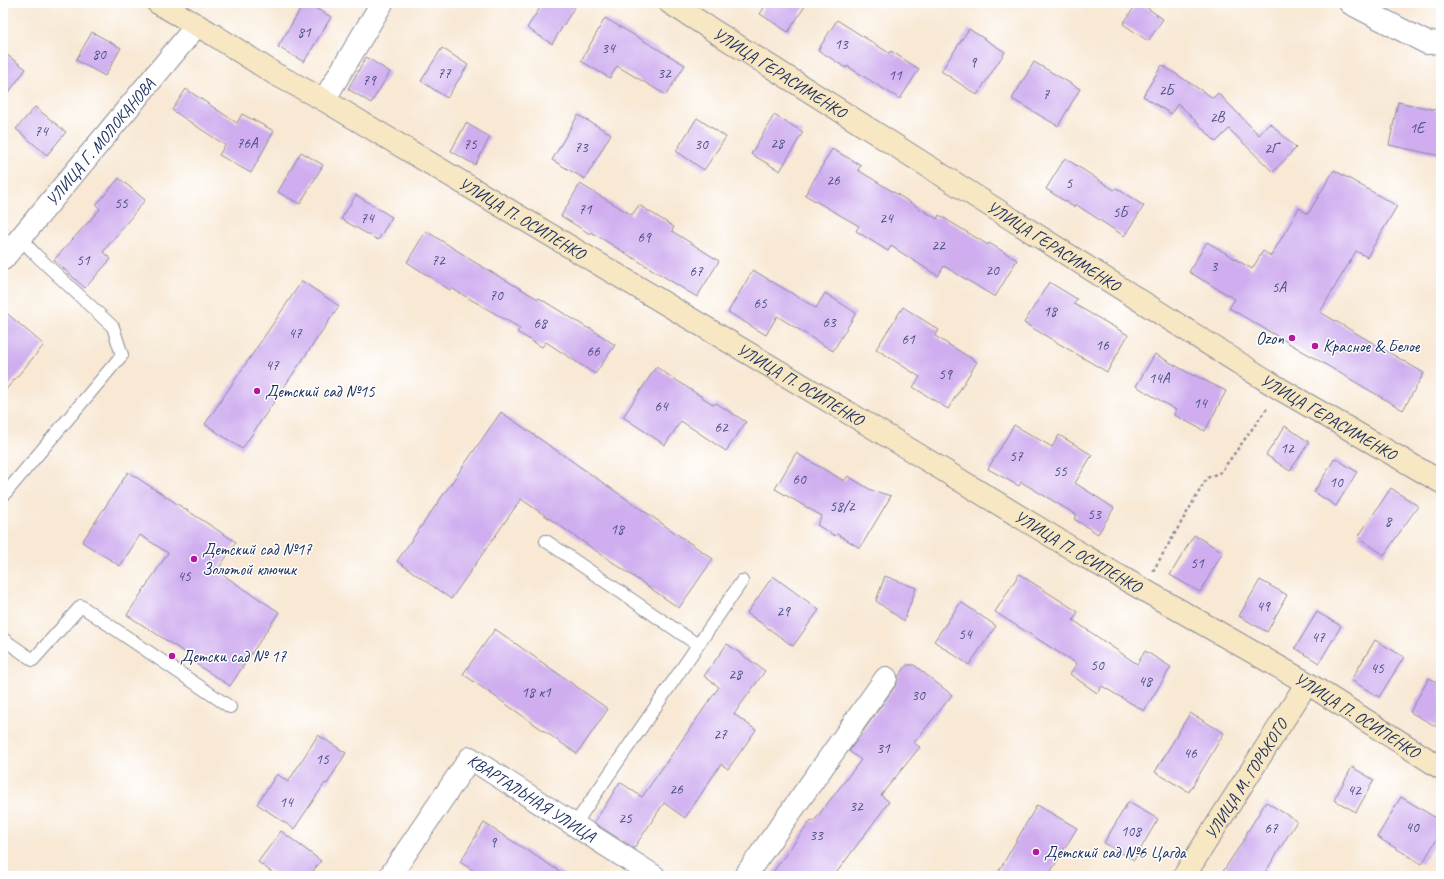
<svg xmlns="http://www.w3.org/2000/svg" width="1444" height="879" viewBox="0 0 1444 879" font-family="Caveat,sans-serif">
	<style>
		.building { fill: #cfadef }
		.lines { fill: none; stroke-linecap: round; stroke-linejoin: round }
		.lane-casing { stroke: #8a8c99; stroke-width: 14 }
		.street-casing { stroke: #8a8c99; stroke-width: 24 }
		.secondary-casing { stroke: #8a8c99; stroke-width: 24 }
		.path { stroke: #8a8c99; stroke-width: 2.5; stroke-dasharray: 3 3; stroke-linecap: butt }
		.lane { stroke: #fff; stroke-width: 12 }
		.street { stroke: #fff; stroke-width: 22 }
		.secondary { stroke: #f8e7c3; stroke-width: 22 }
		.poi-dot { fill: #b5179e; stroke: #fff; stroke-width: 1.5 }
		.labels { text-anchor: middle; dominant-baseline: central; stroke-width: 3; stroke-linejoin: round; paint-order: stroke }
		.number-label { font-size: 15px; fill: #484e82 }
		.street-label { font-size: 17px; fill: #1b2f5e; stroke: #fff }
		.poi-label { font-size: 17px; fill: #1b2f5e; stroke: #fff; text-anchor: start }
	</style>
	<rect width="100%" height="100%" fill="#fff"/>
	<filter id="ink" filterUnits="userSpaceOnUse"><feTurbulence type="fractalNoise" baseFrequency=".025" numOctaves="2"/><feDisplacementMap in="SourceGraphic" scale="8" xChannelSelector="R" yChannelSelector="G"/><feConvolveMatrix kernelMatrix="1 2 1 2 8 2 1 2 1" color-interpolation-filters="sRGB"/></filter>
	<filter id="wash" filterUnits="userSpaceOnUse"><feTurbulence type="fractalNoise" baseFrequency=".012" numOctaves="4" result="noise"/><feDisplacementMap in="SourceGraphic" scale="16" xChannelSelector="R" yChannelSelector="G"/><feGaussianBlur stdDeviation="0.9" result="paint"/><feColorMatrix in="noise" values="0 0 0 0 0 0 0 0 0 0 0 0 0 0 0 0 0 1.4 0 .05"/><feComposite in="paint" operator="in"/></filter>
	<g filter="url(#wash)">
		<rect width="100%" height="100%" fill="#f8e8d4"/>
		<g id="blocks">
			<path class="building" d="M 304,3 L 306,3 L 331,17 L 304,62 L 278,47 Z
				M 543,3 L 577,3 L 552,44 L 527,28 Z
				M 767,3 L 807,3 L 788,32 L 760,14 Z
				M 1137,3 L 1140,3 L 1163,19 L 1148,41 L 1123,24 Z
				M 605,18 L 685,65 L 666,95 L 617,66 L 610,78 L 581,61 Z
				M 837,20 L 889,53 L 891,51 L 919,69 L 900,99 L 847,66 L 846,68 L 818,50 Z
				M 969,29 L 1005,52 L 977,95 L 941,71 Z
				M 92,32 L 121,48 L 105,76 L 76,60 Z
				M 442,48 L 468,65 L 447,98 L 421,81 Z
				M 3,52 L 26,69 L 3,100 Z
				M 366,57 L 390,72 L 371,103 L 348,89 Z
				M 1034,62 L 1080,89 L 1058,126 L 1012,99 Z
				M 1162,65 L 1213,98 L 1218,93 L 1259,135 L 1270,123 L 1296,148 L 1273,172 L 1229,129 L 1216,142 L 1178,103 L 1171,114 L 1143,96 Z
				M 186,89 L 237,123 L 242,114 L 274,131 L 251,173 L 219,155 L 225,145 L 172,110 Z
				M 1398,102 L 1441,111 L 1441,156 L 1389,145 Z
				M 35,107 L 66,132 L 47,155 L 16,129 Z
				M 578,115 L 611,134 L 585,179 L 552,160 Z
				M 774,115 L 803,132 L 780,171 L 751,154 Z
				M 697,118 L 726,137 L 704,170 L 676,151 Z
				M 466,123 L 490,137 L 475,165 L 451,151 Z
				M 832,149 L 861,165 L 858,170 L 937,219 L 939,215 L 988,245 L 989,243 L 1017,260 L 995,297 L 944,266 L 938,276 L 891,246 L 888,251 L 856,231 L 859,226 L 805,195 Z
				M 301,152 L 323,165 L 300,204 L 278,192 Z
				M 1065,158 L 1114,190 L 1116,188 L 1144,206 L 1124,236 L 1075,204 L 1074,207 L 1046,189 Z
				M 1334,170 L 1397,206 L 1367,257 L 1356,251 L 1320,312 L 1424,373 L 1403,410 L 1229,308 L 1235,299 L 1189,272 L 1207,242 L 1252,269 L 1263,251 L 1271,256 L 1299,208 L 1308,214 Z
				M 119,178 L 145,200 L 103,252 L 111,259 L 85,288 L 54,260 L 100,209 L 96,205 Z
				M 580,184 L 632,215 L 639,205 L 674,227 L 672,231 L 719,261 L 697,297 L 591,232 L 590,234 L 561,216 Z
				M 356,195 L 392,217 L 378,240 L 341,219 Z
				M 426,231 L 469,258 L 469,259 L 538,299 L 539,298 L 589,329 L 590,328 L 615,345 L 595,374 L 546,342 L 542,347 L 517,332 L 520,328 L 451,288 L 450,290 L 407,262 Z
				M 753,270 L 816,308 L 825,293 L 856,313 L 833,351 L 777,316 L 766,335 L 728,312 Z
				M 302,281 L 339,306 L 242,449 L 205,424 Z
				M 1049,282 L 1077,299 L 1074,304 L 1128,335 L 1107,372 L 1024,323 Z
				M 903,307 L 939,330 L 935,336 L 977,362 L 948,409 L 913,387 L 920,377 L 876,349 Z
				M 3,310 L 44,345 L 3,393 Z
				M 1155,354 L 1194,376 L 1194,375 L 1226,391 L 1205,431 L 1174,415 L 1176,410 L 1136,386 Z
				M 656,367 L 714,405 L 716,403 L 746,422 L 726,451 L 681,421 L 665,445 L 623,417 Z
				M 501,412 L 713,559 L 679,608 L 521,499 L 451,599 L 397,561 Z
				M 1014,425 L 1052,447 L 1059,435 L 1092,455 L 1075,483 L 1114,508 L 1098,534 L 1074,519 L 1077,515 L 1021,482 L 1019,486 L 988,469 Z
				M 1285,426 L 1309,442 L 1290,471 L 1266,455 Z
				M 796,453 L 844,481 L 848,476 L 871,490 L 891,496 L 860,548 L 837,534 L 835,536 L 817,525 L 822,516 L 775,489 Z
				M 1335,458 L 1357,472 L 1336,506 L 1314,492 Z
				M 128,472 L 236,542 L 217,571 L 279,612 L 230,686 L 187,658 L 189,655 L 127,615 L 168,553 L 140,535 L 120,566 L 82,542 Z
				M 1391,488 L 1418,506 L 1384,555 L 1358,537 Z
				M 1194,535 L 1223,552 L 1200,592 L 1170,575 Z
				M 1019,574 L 1078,612 L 1073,620 L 1137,664 L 1145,651 L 1171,667 L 1144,711 L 1102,686 L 1097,693 L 1070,674 L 1077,664 L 995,612 Z
				M 773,576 L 819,610 L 793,646 L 747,613 Z
				M 885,576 L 916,588 L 904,621 L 876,601 Z
				M 1260,580 L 1287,595 L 1267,632 L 1239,616 Z
				M 961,602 L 996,626 L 969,665 L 934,641 Z
				M 1317,612 L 1341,626 L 1319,663 L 1295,648 Z
				M 495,629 L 608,709 L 577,754 L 463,674 Z
				M 1375,640 L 1404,657 L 1379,697 L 1351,680 Z
				M 727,644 L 765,671 L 734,714 L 756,730 L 728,769 L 721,764 L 685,818 L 664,803 L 634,848 L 594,823 L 620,782 L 642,797 L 719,687 L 704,676 Z
				M 907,665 L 914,665 L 952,695 L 914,743 L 920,747 L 881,795 L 889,802 L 834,876 L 770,876 L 811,820 L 814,821 L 861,760 L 849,751 L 896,685 L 898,677 Z
				M 1429,678 L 1441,684 L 1441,729 L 1410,712 Z
				M 1190,713 L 1224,733 L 1189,792 L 1155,772 Z
				M 318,735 L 346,753 L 327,784 L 325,783 L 294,829 L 257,804 L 277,774 L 288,782 Z
				M 1352,767 L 1374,780 L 1356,812 L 1334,800 Z
				M 1401,797 L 1441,821 L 1441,832 L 1422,864 L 1377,837 Z
				M 1128,802 L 1158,819 L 1134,860 L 1104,843 Z
				M 1266,802 L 1297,821 L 1263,876 L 1220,876 L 1247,835 L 1246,834 Z
				M 1037,805 L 1077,828 L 1048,876 L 996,876 Z
				M 484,823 L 567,876 L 482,876 L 460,862 Z
				M 281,831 L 321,861 L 309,876 L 277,876 L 258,862 Z"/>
		</g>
	</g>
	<g filter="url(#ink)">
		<use href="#blocks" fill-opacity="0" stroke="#8a8c99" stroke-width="1"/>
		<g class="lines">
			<defs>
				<path id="lane" d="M 3,496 L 122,355 L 113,327 L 36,255 L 21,239
					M 546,541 L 698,645
					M 3,639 L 33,660 L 81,606 L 230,707
					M 575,824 L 742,581"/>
				<g id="street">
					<path d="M 1350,3 L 1427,43 L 1441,42"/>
					<path d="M 324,100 L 382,3"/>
					<path id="s1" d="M 3,259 L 197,25"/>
					<path id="s2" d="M 390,876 L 470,758 L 654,876"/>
					<path d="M 745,876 L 886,678"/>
				</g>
				<g id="secondary">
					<path id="s3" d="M 158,3 L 214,35 L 275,74 L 324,100 L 899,443 L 1086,557 L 1307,683 L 1441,768"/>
					<path id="s4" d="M 670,3 L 1280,389 L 1441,482"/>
					<path id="s5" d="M 1184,876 L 1307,683"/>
				</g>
			</defs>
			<use href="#lane" class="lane-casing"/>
			<use href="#street" class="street-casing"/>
			<use href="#secondary" class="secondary-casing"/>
			<path class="path" d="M 1153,571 L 1207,478 L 1221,472 L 1268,407"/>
			<use href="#lane" class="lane"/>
			<use href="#street" class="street"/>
			<use href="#secondary" class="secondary"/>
		</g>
	</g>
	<g class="poi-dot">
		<circle cx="1292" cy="338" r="4"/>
		<circle cx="1315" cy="346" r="4"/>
		<circle cx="257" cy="391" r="4"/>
		<circle cx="194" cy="559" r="4"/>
		<circle cx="172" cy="656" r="4"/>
		<circle cx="1036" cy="852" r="4"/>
	</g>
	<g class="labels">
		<g class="number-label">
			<text x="304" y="32">81</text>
			<text x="841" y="44">13</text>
			<text x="608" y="48">34</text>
			<text x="99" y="54">80</text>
			<text x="973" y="62">9</text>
			<text x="444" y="73">77</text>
			<text x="664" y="73">32</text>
			<text x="895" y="75">11</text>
			<text x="369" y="80">79</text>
			<text x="1166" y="90">2Б</text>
			<text x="1046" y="94">7</text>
			<text x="1217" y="117">2В</text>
			<text x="1417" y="128">1Е</text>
			<text x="41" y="131">74</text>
			<text x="247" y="143">76А</text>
			<text x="777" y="143">28</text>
			<text x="470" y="144">75</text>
			<text x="701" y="144">30</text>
			<text x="581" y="147">73</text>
			<text x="1271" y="148">2Г</text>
			<text x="833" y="180">26</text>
			<text x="1069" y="183">5</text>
			<text x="121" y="203">55</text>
			<text x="585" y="209">71</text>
			<text x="1120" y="212">5Б</text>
			<text x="367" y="218">74</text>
			<text x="886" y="218">24</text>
			<text x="644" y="237">69</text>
			<text x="938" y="245">22</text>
			<text x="83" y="260">51</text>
			<text x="438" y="260">72</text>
			<text x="1214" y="266">3</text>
			<text x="992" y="270">20</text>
			<text x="696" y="271">67</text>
			<text x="1279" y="287">5А</text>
			<text x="496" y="295">70</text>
			<text x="760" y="303">65</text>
			<text x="1050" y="311">18</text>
			<text x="829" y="322">63</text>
			<text x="540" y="323">68</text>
			<text x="295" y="333">47</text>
			<text x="908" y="339">61</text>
			<text x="1102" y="345">16</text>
			<text x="593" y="351">66</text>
			<text x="272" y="365">47</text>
			<text x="945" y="374">59</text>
			<text x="1159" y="378">14А</text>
			<text x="1200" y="403">14</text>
			<text x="661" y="406">64</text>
			<text x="721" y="427">62</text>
			<text x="1287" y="448">12</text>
			<text x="1016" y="456">57</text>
			<text x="1060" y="471">55</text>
			<text x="799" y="479">60</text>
			<text x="1336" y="482">10</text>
			<text x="842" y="506">58/2</text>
			<text x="1094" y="514">53</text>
			<text x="1388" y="521">8</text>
			<text x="617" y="529">18</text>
			<text x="1197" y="563">51</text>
			<text x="184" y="576">45</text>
			<text x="1263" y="606">49</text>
			<text x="783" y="611">29</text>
			<text x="965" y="634">54</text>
			<text x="1318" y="637">47</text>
			<text x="1097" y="665">50</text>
			<text x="1377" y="668">45</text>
			<text x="735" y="674">28</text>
			<text x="1145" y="681">48</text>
			<text x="536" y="692">18 к1</text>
			<text x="918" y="695">30</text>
			<text x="720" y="734">27</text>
			<text x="883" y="748">31</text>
			<text x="1190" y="753">46</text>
			<text x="322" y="759">15</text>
			<text x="676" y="789">26</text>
			<text x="1354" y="790">42</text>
			<text x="286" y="802">14</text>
			<text x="856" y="806">32</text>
			<text x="625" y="818">25</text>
			<text x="1412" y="827">40</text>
			<text x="1271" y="828">67</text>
			<text x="1131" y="831">108</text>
			<text x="816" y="835">33</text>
			<text x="493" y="842">9</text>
		</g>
		<g class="street-label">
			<text stroke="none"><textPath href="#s4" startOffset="130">УЛИЦА ГЕРАСИМЕНКО</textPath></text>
			<text stroke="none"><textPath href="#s1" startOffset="152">УЛИЦА Г. МОЛОКАНОВА</textPath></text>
			<text stroke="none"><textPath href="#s3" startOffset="423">УЛИЦА П. ОСИПЕНКО</textPath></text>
			<text stroke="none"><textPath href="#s4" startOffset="454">УЛИЦА ГЕРАСИМЕНКО</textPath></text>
			<text stroke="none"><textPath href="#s3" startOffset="747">УЛИЦА П. ОСИПЕНКО</textPath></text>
			<text stroke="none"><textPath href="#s4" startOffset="778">УЛИЦА ГЕРАСИМЕНКО</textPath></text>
			<text stroke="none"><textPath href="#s3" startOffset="1071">УЛИЦА П. ОСИПЕНКО</textPath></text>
			<text stroke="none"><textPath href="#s3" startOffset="1395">УЛИЦА П. ОСИПЕНКО</textPath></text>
			<text stroke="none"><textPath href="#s5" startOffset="115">УЛИЦА М. ГОРЬКОГО</textPath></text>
			<text stroke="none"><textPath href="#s2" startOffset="216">КВАРТАЛЬНАЯ УЛИЦА</textPath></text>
		</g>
		<g class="poi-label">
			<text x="1284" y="338" text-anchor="end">Ozon</text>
			<text x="1323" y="346">Красное &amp; Белое</text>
			<text x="265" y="391">Детский сад №15</text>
			<text x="202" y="549">Детский сад №17<tspan x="202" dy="20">Золотой ключик</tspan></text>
			<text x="180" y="656">Детски сад № 17</text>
			<text x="1044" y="852">Детский сад №6 Цагда</text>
		</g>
	</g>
	<rect width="1444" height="879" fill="none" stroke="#fff" stroke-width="16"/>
</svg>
